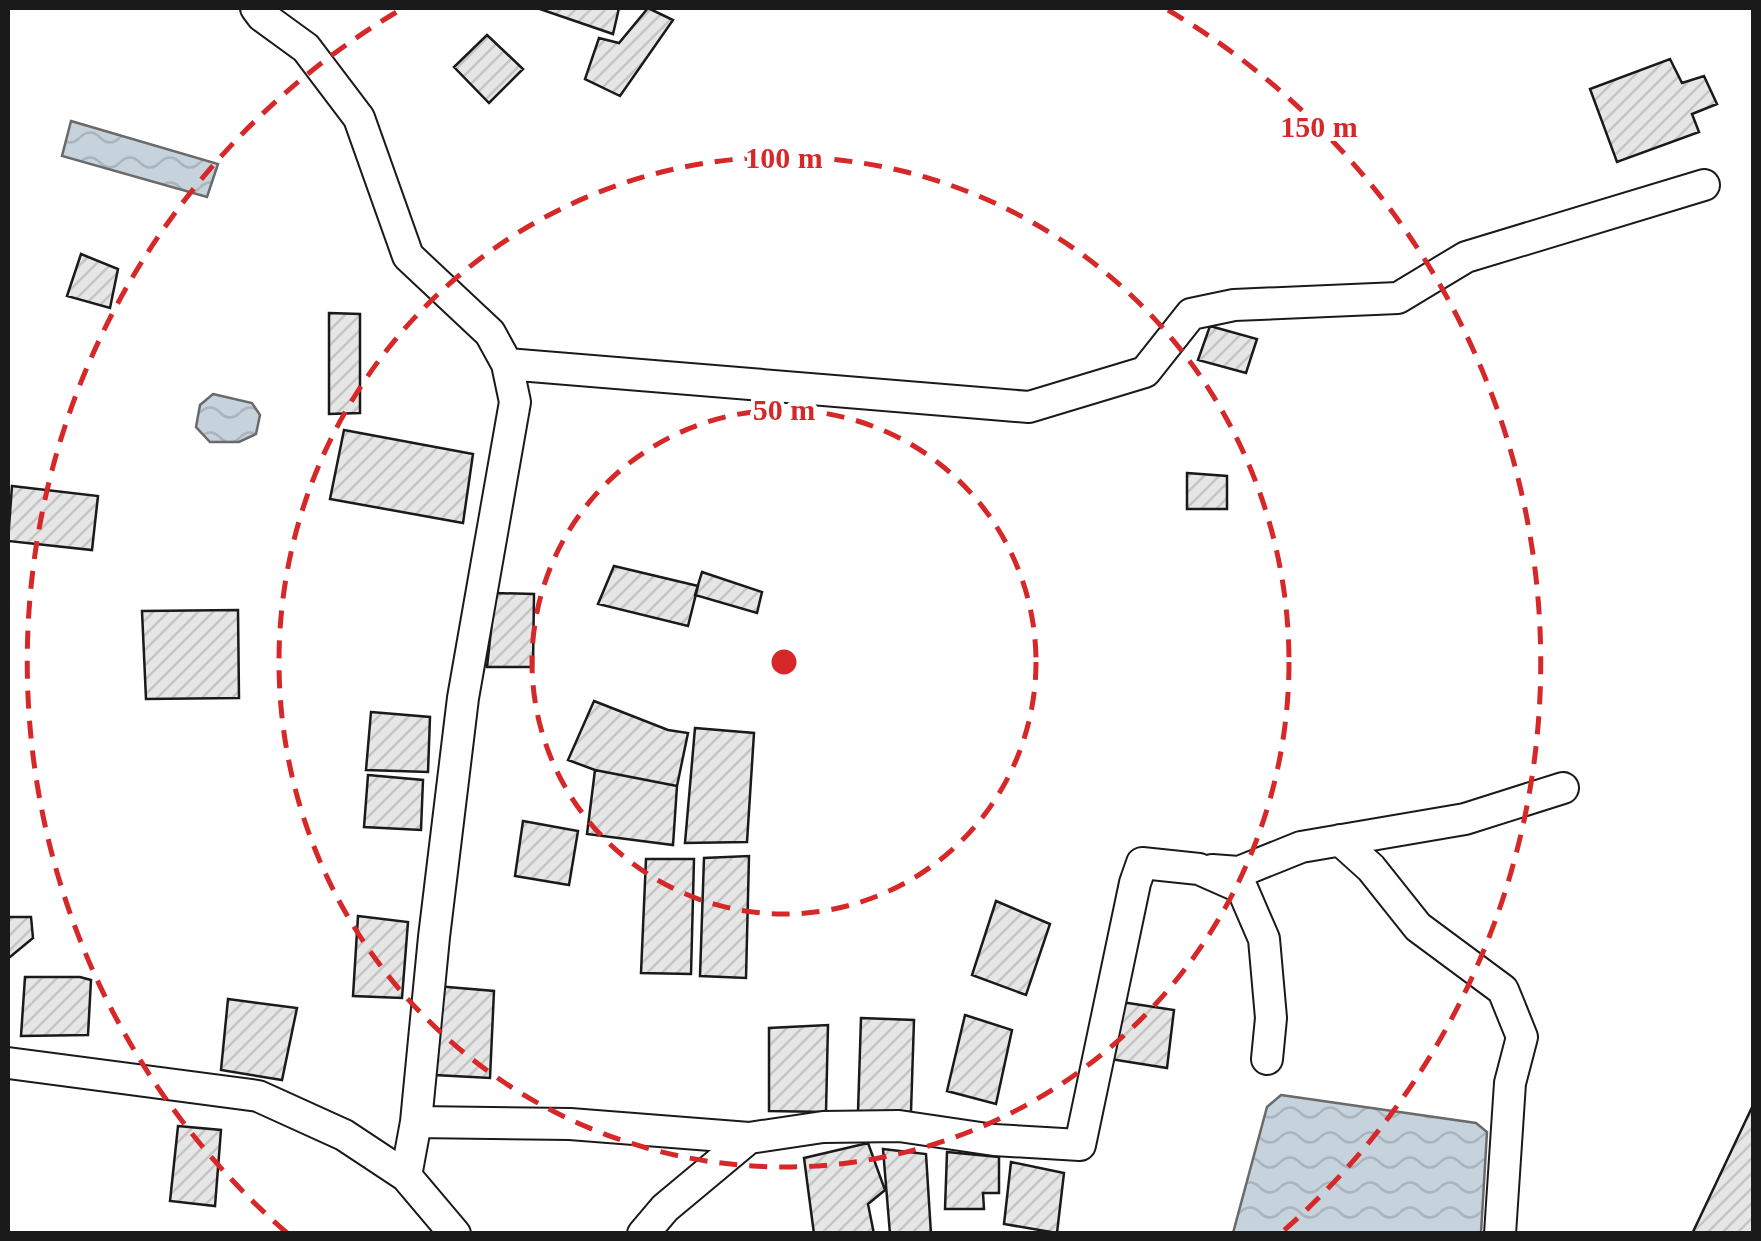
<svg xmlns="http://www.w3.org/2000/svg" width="1761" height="1241" viewBox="0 0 1761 1241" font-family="Georgia,serif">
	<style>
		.water { fill: url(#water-waves); stroke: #6a6a6a; stroke-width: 2.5 }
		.building { fill: url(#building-hatch); stroke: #1a1a1a; stroke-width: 2.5 }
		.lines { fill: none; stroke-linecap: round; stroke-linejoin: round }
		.minor-casing { stroke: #1a1a1a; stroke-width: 34 }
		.minor { stroke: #fff; stroke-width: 30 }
		.ring { fill: none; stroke: #d62828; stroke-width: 5; stroke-dasharray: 18 12 }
		.centre { fill: #d62828; stroke: #fff; stroke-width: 5 }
		.ring-label { font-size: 30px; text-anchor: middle; font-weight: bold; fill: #d62828; stroke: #fff; stroke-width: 8; stroke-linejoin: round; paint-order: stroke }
	</style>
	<defs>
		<pattern id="water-waves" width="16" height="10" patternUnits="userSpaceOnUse" patternTransform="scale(2.5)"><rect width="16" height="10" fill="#c6d2dc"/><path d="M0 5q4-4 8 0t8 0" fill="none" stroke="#aab4bc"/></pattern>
		<pattern id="building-hatch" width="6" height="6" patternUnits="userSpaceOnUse" patternTransform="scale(2.5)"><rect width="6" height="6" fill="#e6e6e6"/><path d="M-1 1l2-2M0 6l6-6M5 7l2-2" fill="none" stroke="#c5c5c5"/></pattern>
	</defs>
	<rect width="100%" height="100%" fill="#fff"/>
	<path class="water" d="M 71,121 L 218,164 L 207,197 L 62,156 Z
		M 213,394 L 252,403 L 260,415 L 256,434 L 239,442 L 210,442 L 196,427 L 200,405 Z
		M 1281,1095 L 1476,1123 L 1487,1132 L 1481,1233 L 1233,1233 L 1267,1107 Z"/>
	<path class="building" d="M 537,8 L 619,8 L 613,34 Z
		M 648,8 L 673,20 L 620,96 L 585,79 L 599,38 L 619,43 Z
		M 487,35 L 523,69 L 489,103 L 454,67 Z
		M 1670,59 L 1682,83 L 1704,76 L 1717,104 L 1692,114 L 1699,132 L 1617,162 L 1590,89 Z
		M 81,254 L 118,269 L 110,308 L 67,296 Z
		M 329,313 L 360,314 L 360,413 L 329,414 Z
		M 1210,326 L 1257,339 L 1246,373 L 1198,360 Z
		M 344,430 L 473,454 L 463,523 L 330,499 Z
		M 1187,473 L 1227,476 L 1227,509 L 1187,509 Z
		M 12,486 L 98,496 L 92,550 L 8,541 Z
		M 614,566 L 698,586 L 688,626 L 598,604 Z
		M 702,572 L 762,592 L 757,613 L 695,595 Z
		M 495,593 L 534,594 L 533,667 L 487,667 Z
		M 238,610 L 239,698 L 146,699 L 142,611 Z
		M 594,701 L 668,730 L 688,733 L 677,786 L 595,770 L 568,760 Z
		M 371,712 L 430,717 L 428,772 L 366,770 Z
		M 695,728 L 754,733 L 747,842 L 685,843 Z
		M 595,770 L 677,786 L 673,845 L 587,834 Z
		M 368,775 L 423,780 L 421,830 L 364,827 Z
		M 523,821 L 578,831 L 569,885 L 515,876 Z
		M 749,856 L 746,978 L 700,976 L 704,858 Z
		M 646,859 L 694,859 L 691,974 L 641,973 Z
		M 996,901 L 1050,924 L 1026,995 L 972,975 Z
		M 358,916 L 408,922 L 402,998 L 353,996 Z
		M 8,917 L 31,917 L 33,938 L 10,957 L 8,957 Z
		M 25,977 L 80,977 L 91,980 L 88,1035 L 21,1036 Z
		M 436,986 L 494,991 L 490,1078 L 435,1075 Z
		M 228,999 L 297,1008 L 282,1080 L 221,1070 Z
		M 1115,1001 L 1174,1010 L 1167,1068 L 1104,1058 Z
		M 965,1015 L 1012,1030 L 996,1104 L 947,1091 Z
		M 861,1018 L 914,1020 L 911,1112 L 858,1112 Z
		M 828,1025 L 826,1112 L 769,1111 L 769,1028 Z
		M 1754,1103 L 1754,1234 L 1692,1234 Z
		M 178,1126 L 221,1130 L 215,1206 L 170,1201 Z
		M 868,1143 L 885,1190 L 868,1204 L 874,1234 L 814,1234 L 804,1158 Z
		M 883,1149 L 926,1154 L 931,1234 L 890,1234 Z
		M 947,1152 L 999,1157 L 999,1193 L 983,1193 L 984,1209 L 945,1209 Z
		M 1011,1162 L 1064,1173 L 1057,1233 L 1004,1224 Z"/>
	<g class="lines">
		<defs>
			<path id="minor" d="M 256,8 L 262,16 L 306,48 L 359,118 L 408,256 L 490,333 L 507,364 L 515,402 L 463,698 L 434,937 L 416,1122 L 406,1176
				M 507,364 L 1029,407 L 1145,372 L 1191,314 L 1234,305 L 1398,298 L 1466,257 L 1704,185
				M 1340,840 L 1371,868 L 1418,927 L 1503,990 L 1522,1037 L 1510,1083 L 1500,1234
				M 1212,870 L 1239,872 L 1301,847 L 1465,819 L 1563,788
				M 8,1063 L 258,1096 L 344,1135 L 406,1176 L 455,1234
				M 416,1122 L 570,1124 L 749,1138 L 823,1127 L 899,1126 L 994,1140 L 1080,1145 L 1135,883 L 1142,863 L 1199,869 L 1242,888 L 1264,939 L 1271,1018 L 1267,1059
				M 643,1234 L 665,1208 L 749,1138"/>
		</defs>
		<use href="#minor" class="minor-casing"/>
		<use href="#minor" class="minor"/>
	</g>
	<g class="ring">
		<circle cx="784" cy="662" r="252"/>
		<circle cx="784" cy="662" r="505"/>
		<path d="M287 1233A757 757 0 0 1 400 10M1168 10A757 757 0 0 1 1281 1233"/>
	</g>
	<circle cx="784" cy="662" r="15" class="centre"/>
	<g class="ring-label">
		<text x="1319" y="137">150 m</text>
		<text x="784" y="168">100 m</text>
		<text x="784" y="420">50 m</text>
	</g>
	<rect width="1761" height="1241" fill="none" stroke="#1a1a1a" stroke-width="20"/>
</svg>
